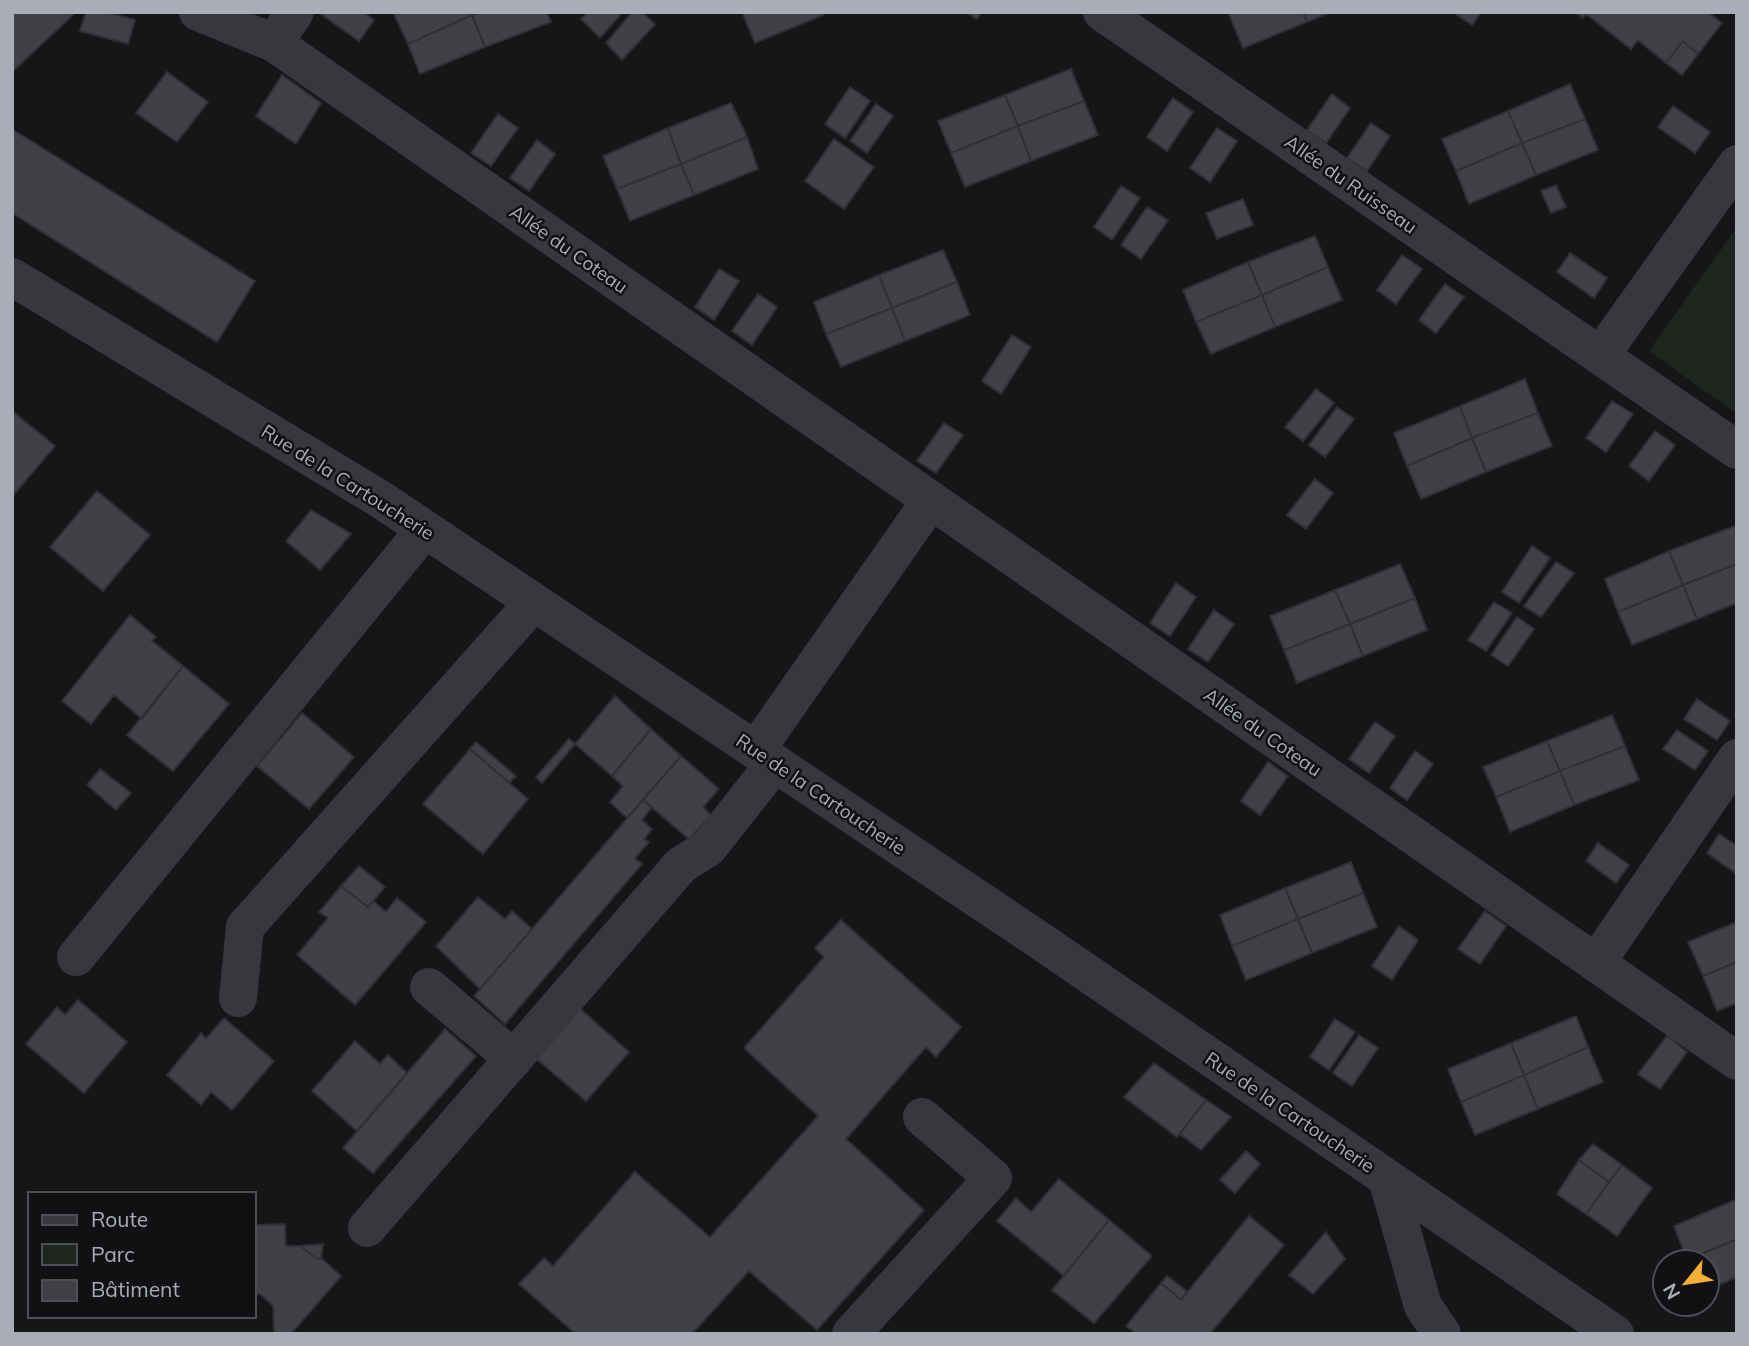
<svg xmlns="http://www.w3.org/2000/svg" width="1749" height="1346" viewBox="0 0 1749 1346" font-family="Mulish,sans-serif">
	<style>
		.green { fill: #1e261f }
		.building { fill: #404145; stroke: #303034; stroke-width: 2 }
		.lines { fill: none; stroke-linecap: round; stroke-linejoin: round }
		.minor { stroke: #37383d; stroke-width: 38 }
		.labels { text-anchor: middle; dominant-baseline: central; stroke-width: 5; stroke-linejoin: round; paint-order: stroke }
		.street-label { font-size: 19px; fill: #a8adb8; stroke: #111113 }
	</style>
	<rect width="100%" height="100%" fill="#161618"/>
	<path class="green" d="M 1737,227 L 1737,414 L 1649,351 Z"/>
	<path class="building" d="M 12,12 L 73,12 L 74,14 L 12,72 Z
		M 86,12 L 106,12 L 135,20 L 128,44 L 80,31 Z
		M 321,12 L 363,12 L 374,20 L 359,41 L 321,14 Z
		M 393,12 L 471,12 L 472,15 L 408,44 Z
		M 480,12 L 547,12 L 551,22 L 485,47 L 472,15 Z
		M 588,12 L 623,12 L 600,38 L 581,19 Z
		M 632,12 L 642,12 L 655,24 L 622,60 L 606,43 Z
		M 742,12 L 822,12 L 823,15 L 755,43 Z
		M 966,12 L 981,12 L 977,19 Z
		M 1228,12 L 1303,12 L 1307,22 L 1243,48 Z
		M 1303,12 L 1331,12 L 1307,22 Z
		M 1453,12 L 1481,12 L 1472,25 Z
		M 1575,12 L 1708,12 L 1722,23 L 1698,54 L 1683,41 L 1666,63 L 1638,40 L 1631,49 L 1586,14 L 1583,18 Z
		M 472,15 L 485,47 L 420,74 L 408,44 Z
		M 1683,41 L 1698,54 L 1682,75 L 1666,63 Z
		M 1071,69 L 1084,101 L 1018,126 L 1005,95 Z
		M 167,72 L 208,102 L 177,142 L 136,113 Z
		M 282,75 L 321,103 L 296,144 L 256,116 Z
		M 1570,84 L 1585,119 L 1522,143 L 1508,111 Z
		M 850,87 L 870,101 L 845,138 L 825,124 Z
		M 1332,94 L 1350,108 L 1326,143 L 1307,130 Z
		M 1005,95 L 1018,126 L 951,153 L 938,121 Z
		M 1173,98 L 1193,112 L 1167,151 L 1147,137 Z
		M 1084,101 L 1098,135 L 1031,161 L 1018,126 Z
		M 731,103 L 747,137 L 681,164 L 668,128 Z
		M 876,104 L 893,116 L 867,153 L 850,141 Z
		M 1673,106 L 1710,132 L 1695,153 L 1658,127 Z
		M 1508,111 L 1522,143 L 1456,171 L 1442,139 Z
		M 498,114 L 518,128 L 491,166 L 471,153 Z
		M 1585,119 L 1598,150 L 1536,175 L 1522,143 Z
		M 1371,123 L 1390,136 L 1367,171 L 1347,158 Z
		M 1018,126 L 1031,161 L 965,187 L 951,153 Z
		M 668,128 L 681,164 L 617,189 L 603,156 Z
		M 1217,128 L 1237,141 L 1210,182 L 1190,168 Z
		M 12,129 L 255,281 L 217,342 L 12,213 Z
		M 747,137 L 758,169 L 694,195 L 681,164 Z
		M 834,139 L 874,167 L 844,209 L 805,181 Z
		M 537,140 L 555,154 L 529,191 L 510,178 Z
		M 1522,143 L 1536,175 L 1469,204 L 1456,171 Z
		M 681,164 L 694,195 L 630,221 L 617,189 Z
		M 1556,185 L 1566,207 L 1551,213 L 1541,191 Z
		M 1121,186 L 1140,198 L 1112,240 L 1094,227 Z
		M 1243,199 L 1253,225 L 1217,239 L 1206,213 Z
		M 1147,207 L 1168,220 L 1141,259 L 1121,245 Z
		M 1315,236 L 1328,267 L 1262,295 L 1248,262 Z
		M 943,250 L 957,282 L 892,308 L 879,275 Z
		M 1570,253 L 1607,278 L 1594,298 L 1557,272 Z
		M 1402,255 L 1422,269 L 1396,304 L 1377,290 Z
		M 1248,262 L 1262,295 L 1196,322 L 1183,290 Z
		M 1328,267 L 1342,300 L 1275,327 L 1262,295 Z
		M 719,269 L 739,281 L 714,320 L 695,307 Z
		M 879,275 L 892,308 L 826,334 L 814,302 Z
		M 957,282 L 970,315 L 905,341 L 892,308 Z
		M 1445,284 L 1464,297 L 1436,333 L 1419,320 Z
		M 758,294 L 777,307 L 752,345 L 732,331 Z
		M 1262,295 L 1275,327 L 1211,354 L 1196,322 Z
		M 892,308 L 905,341 L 841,367 L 826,334 Z
		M 1012,335 L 1031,347 L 1001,394 L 982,381 Z
		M 1525,379 L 1538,413 L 1472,438 L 1460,406 Z
		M 1316,389 L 1334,403 L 1303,441 L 1285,427 Z
		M 1612,401 L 1633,414 L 1606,452 L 1586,438 Z
		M 1460,406 L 1472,438 L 1407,466 L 1394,433 Z
		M 1337,407 L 1354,419 L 1325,457 L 1309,445 Z
		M 12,411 L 55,446 L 12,497 Z
		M 1538,413 L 1552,446 L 1486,472 L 1472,438 Z
		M 944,423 L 963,435 L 936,473 L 917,461 Z
		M 1655,431 L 1675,445 L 1649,481 L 1629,466 Z
		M 1472,438 L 1486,472 L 1421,499 L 1407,466 Z
		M 1315,479 L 1333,493 L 1306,529 L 1287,515 Z
		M 97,491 L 150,535 L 103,591 L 50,547 Z
		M 311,510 L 351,534 L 320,570 L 286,541 Z
		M 1735,526 L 1737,530 L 1737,564 L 1683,585 L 1669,551 Z
		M 1532,546 L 1550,558 L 1519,603 L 1502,592 Z
		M 1669,551 L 1683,585 L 1618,612 L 1605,579 Z
		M 1556,562 L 1574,573 L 1541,617 L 1524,606 Z
		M 1400,564 L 1415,598 L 1350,624 L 1335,590 Z
		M 1737,564 L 1737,603 L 1697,619 L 1683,585 Z
		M 1176,583 L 1196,597 L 1170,636 L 1150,623 Z
		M 1683,585 L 1697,619 L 1632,645 L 1618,612 Z
		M 1335,590 L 1350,624 L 1284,650 L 1270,616 Z
		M 1415,598 L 1427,630 L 1363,656 L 1350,624 Z
		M 1494,602 L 1512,613 L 1486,651 L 1468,640 Z
		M 1214,610 L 1234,624 L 1208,662 L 1188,649 Z
		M 130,615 L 156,637 L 152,641 L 183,666 L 142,719 L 114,695 L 91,724 L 62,701 Z
		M 1517,617 L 1534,629 L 1508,666 L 1491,655 Z
		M 1350,624 L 1363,656 L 1297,683 L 1284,650 Z
		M 183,666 L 229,704 L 173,771 L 127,735 Z
		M 615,696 L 651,729 L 612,776 L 575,744 Z
		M 1697,699 L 1730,721 L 1717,740 L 1684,719 Z
		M 302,713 L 354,757 L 309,809 L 257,766 Z
		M 1612,715 L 1625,746 L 1560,771 L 1547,741 Z
		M 1375,722 L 1395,736 L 1369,773 L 1349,759 Z
		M 651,729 L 681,756 L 627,818 L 610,802 L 623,786 L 612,776 Z
		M 1677,730 L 1708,751 L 1695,770 L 1663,749 Z
		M 569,739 L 575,744 L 542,783 L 536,777 Z
		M 1547,741 L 1560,771 L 1496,797 L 1483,767 Z
		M 476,742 L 516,776 L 509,783 L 470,749 Z
		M 1625,746 L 1639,780 L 1574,805 L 1560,771 Z
		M 470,749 L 528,799 L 483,854 L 423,804 Z
		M 1415,751 L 1433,764 L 1407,800 L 1390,788 Z
		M 681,756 L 719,789 L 703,807 L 711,815 L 689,839 L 643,800 Z
		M 1268,762 L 1288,776 L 1260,815 L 1241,801 Z
		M 100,769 L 131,793 L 116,810 L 87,785 Z
		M 1560,771 L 1574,805 L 1510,832 L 1496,797 Z
		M 643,800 L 652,807 L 642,820 L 652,829 L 644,839 L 649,842 L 635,858 L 642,864 L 505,1024 L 474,996 Z
		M 1719,834 L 1737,846 L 1737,874 L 1707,853 Z
		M 1598,843 L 1629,865 L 1616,883 L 1586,861 Z
		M 1351,862 L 1363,893 L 1298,919 L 1285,888 Z
		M 359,866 L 385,887 L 368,907 L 341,886 Z
		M 341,886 L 368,907 L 373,901 L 386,912 L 397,898 L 426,922 L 355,1005 L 297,955 L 328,918 L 319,912 Z
		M 1285,888 L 1298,919 L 1232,946 L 1220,915 Z
		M 1363,893 L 1377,927 L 1312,953 L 1298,919 Z
		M 478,897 L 505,919 L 512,911 L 532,929 L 480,989 L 436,946 Z
		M 1485,911 L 1506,926 L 1480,964 L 1458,949 Z
		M 1298,919 L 1312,953 L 1246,980 L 1232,946 Z
		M 841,920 L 961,1027 L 936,1057 L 926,1047 L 846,1139 L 924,1210 L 817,1330 L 749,1271 L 692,1334 L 576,1334 L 519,1284 L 544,1258 L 553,1266 L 635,1172 L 710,1237 L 818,1116 L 744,1048 L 824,957 L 815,948 Z
		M 1737,922 L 1737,962 L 1703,976 L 1688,942 Z
		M 1399,926 L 1418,940 L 1392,980 L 1372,966 Z
		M 1737,962 L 1737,1003 L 1717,1011 L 1703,976 Z
		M 78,1000 L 127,1042 L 84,1093 L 26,1044 L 57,1007 L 65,1015 Z
		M 577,1006 L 629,1052 L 586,1101 L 533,1056 Z
		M 1576,1016 L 1588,1047 L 1524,1075 L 1511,1043 Z
		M 224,1018 L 274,1061 L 232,1110 L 211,1092 L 201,1105 L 167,1075 L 201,1033 L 206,1039 Z
		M 1335,1019 L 1355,1032 L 1329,1070 L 1310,1057 Z
		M 445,1029 L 476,1056 L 373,1173 L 343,1148 Z
		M 1359,1035 L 1378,1048 L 1352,1086 L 1333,1073 Z
		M 1667,1036 L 1687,1052 L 1660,1089 L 1638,1074 Z
		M 355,1041 L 380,1064 L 388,1055 L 407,1073 L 357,1131 L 312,1091 Z
		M 1511,1043 L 1524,1075 L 1461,1102 L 1448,1069 Z
		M 1588,1047 L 1603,1082 L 1538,1109 L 1524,1075 Z
		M 1154,1063 L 1206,1100 L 1177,1137 L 1124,1097 Z
		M 1524,1075 L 1538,1109 L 1475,1135 L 1461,1102 Z
		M 1206,1100 L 1231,1117 L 1201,1150 L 1180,1134 Z
		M 1593,1144 L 1622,1165 L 1609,1182 L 1579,1160 Z
		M 1246,1151 L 1260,1164 L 1235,1193 L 1220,1180 Z
		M 1579,1160 L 1609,1182 L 1586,1214 L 1557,1194 Z
		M 1622,1165 L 1652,1188 L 1617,1236 L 1586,1214 Z
		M 1059,1179 L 1109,1220 L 1064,1276 L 997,1221 L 1016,1198 L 1031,1212 Z
		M 1737,1199 L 1737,1239 L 1687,1260 L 1674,1226 Z
		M 1249,1216 L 1284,1245 L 1210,1334 L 1137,1334 L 1126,1326 L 1161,1283 L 1181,1300 Z
		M 1109,1220 L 1152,1256 L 1094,1323 L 1052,1290 Z
		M 285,1224 L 286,1246 L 300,1246 L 317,1259 L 321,1258 L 341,1276 L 291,1334 L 277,1334 L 274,1331 L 273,1306 L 260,1294 L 254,1294 L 254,1225 Z
		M 1326,1232 L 1345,1259 L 1313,1294 L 1289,1275 Z
		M 1737,1239 L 1737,1277 L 1707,1290 L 1707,1262 L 1688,1262 L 1687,1260 Z
		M 323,1244 L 321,1258 L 317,1259 L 300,1246 Z
		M 1167,1276 L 1187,1291 L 1181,1300 L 1161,1283 Z"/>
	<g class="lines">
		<path class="minor" d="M 198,12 L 274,43 L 1737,1061
			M 1102,12 L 1737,450
			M 274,43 L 295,12
			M 12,277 L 380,499 L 1039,940 L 1615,1334
			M 1600,356 L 1737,164
			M 756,750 L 931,500
			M 76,957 L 425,529
			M 1596,963 L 1737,758
			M 429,987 L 514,1059
			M 238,998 L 245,927 L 534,602
			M 1387,1178 L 1423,1306 L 1442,1334
			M 367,1228 L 681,865 L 708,848 L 775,763
			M 851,1334 L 993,1178 L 922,1117"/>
	</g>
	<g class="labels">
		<g class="street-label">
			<text transform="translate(1351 184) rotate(35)">Allée du Ruisseau</text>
			<text transform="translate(569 249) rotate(35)">Allée du Coteau</text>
			<text transform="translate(348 482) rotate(32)">Rue de la Cartoucherie</text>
			<text transform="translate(1263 732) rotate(35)">Allée du Coteau</text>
			<text transform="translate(821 794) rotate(34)">Rue de la Cartoucherie</text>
			<text transform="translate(1290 1112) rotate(34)">Rue de la Cartoucherie</text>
		</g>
	</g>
	<rect width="1749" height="1346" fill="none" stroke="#a8adb8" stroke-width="28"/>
	<rect x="28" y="1192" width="228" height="126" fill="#111113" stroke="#4d4f55" stroke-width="2"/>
	<rect x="42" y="1215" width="35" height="10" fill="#37383d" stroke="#4d4f55" stroke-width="2"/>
	<text x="91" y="1227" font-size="21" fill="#a8adb8">Route</text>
	<rect x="42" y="1244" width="35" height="21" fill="#1e261f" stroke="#4d4f55" stroke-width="2"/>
	<text x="91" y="1262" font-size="21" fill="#a8adb8">Parc</text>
	<rect x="42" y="1280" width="35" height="21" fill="#404145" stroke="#4d4f55" stroke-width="2"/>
	<text x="91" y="1297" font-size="21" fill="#a8adb8">Bâtiment</text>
	<g transform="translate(1686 1283) rotate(240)"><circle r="33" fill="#111113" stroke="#4d4f55" stroke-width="2"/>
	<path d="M0-5L12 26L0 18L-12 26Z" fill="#f2b134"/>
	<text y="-10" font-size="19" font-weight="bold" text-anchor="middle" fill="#a8adb8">N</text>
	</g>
</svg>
